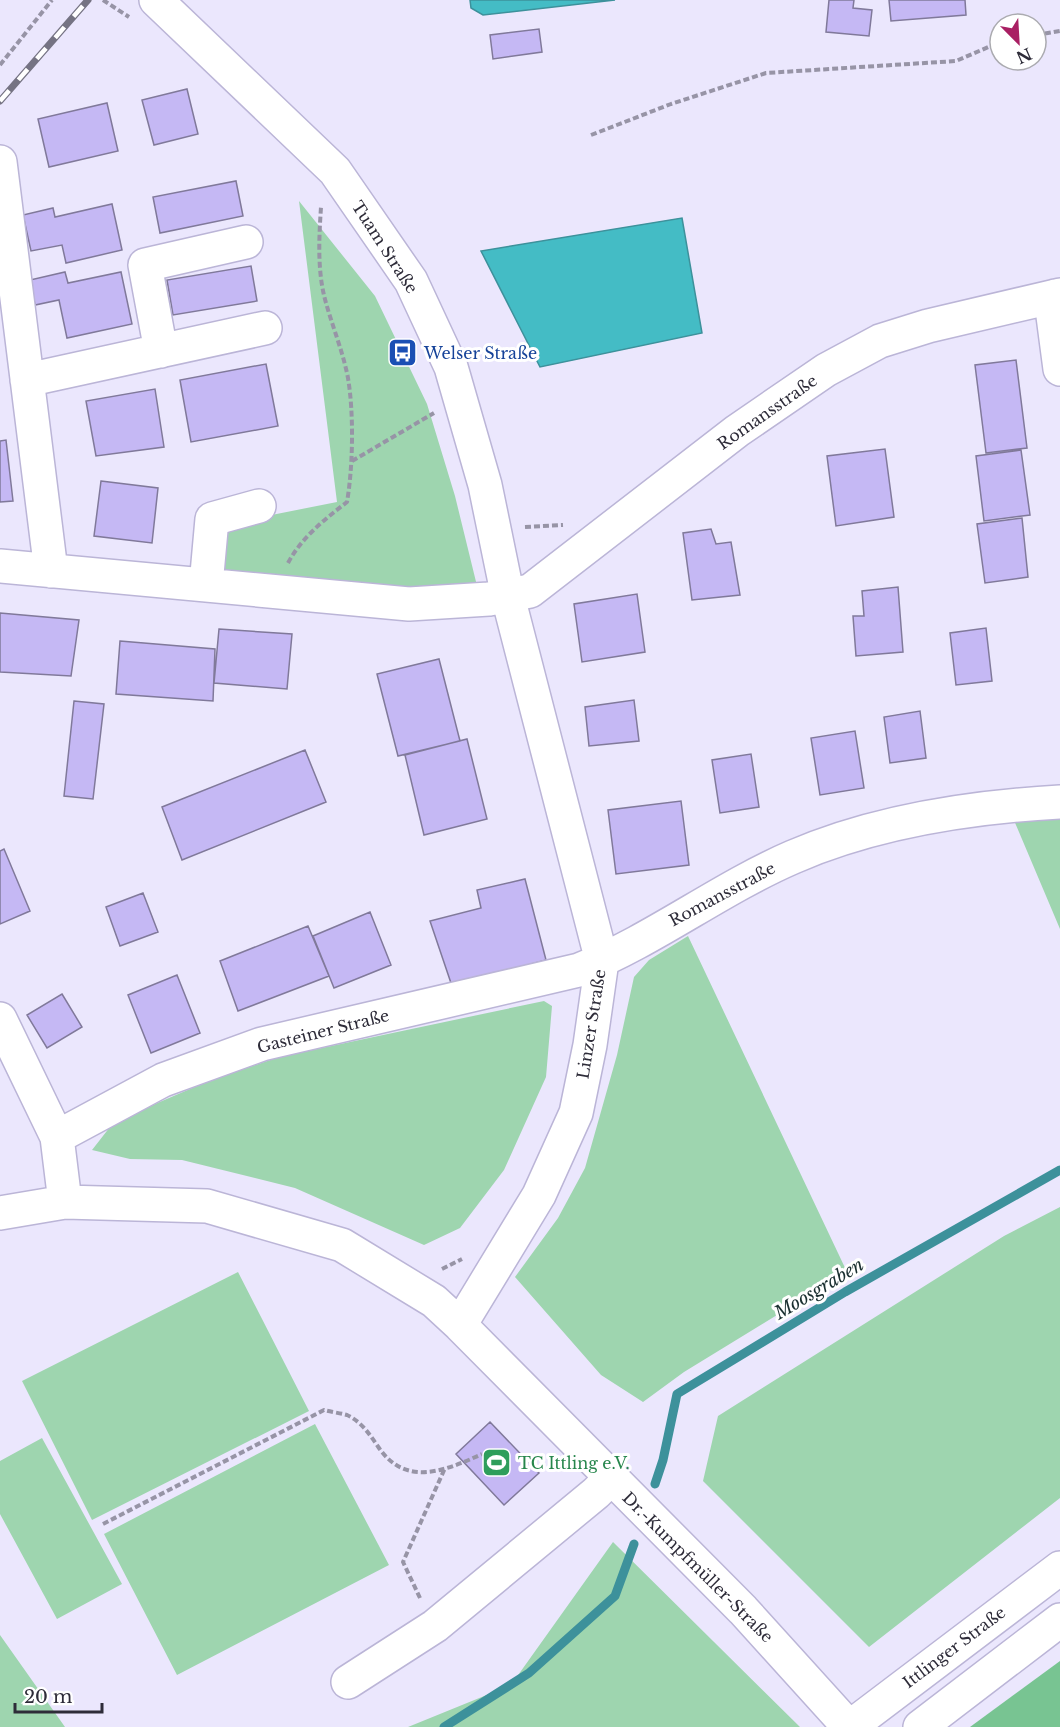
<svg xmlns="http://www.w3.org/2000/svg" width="1060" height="1727" viewBox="0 0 1060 1727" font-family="'Libre Baskerville',serif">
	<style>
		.green { fill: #9ed5af }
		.forest { fill: #78c492 }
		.water { fill: #44bcc5; stroke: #3d919b; stroke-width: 1.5 }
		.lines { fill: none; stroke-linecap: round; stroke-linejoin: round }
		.stream { stroke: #3d919b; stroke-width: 9 }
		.building { fill: #c5b8f4; stroke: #80799a; stroke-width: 1.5 }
		.minor-casing { stroke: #bbb5d7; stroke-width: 36 }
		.path { stroke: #9794a6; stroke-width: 4; stroke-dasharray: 6 3; stroke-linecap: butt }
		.minor { stroke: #fff; stroke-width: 33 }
		.rail-casing { stroke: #757383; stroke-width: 7 }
		.rail { stroke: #fff; stroke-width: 4.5; stroke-dasharray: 14; stroke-linecap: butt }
		.labels { text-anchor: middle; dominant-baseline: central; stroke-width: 6; stroke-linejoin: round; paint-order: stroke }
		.street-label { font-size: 16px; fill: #2e2c39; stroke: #fff }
		.transit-label { font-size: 16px; fill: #164399; stroke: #fff; text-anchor: start }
		.leisure-label { font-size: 16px; fill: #27864d; stroke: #fff; text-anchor: start }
		.water-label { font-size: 18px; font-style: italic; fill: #1a2f30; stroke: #fff }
	</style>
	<rect width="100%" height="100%" fill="#ebe7fd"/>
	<path class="green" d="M 299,201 L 375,296 L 427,404 L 455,496 L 479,594 L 212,578 L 216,526 L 337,502 Z
		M 1060,815 L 1060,929 L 1013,818 Z
		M 688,936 L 847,1272 L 684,1372 L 643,1402 L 601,1375 L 515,1277 L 558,1218 L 585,1168 L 617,1055 L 634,977 L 649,960 Z
		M 544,1001 L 552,1006 L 546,1077 L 504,1170 L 460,1228 L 424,1245 L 295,1188 L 182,1160 L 130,1159 L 92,1150 L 110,1127 L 155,1104 L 211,1080 L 279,1057 Z
		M 1060,1207 L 1060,1498 L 869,1647 L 703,1481 L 718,1416 L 1004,1236 Z
		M 238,1272 L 309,1411 L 92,1520 L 22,1381 Z
		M 315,1424 L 389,1565 L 177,1675 L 104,1534 Z
		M 42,1438 L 122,1584 L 57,1619 L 0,1514 L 0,1461 Z
		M 613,1542 L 800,1727 L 408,1727 L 511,1685 Z
		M 0,1635 L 65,1727 L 0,1727 Z"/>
	<path class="forest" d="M 1060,1661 L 1060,1727 L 970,1727 Z"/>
	<path class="water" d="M 470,0 L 615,0 L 483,15 L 471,8 Z
		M 682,218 L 702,333 L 540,367 L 481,251 Z"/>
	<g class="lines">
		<path class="stream" d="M 655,1484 L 663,1460 L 677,1394 L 845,1292 L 1060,1170
			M 444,1727 L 529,1673 L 615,1596 L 634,1544"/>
	</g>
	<path class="building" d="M 829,0 L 854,0 L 853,8 L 872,10 L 869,36 L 826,32 Z
		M 889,0 L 965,0 L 966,15 L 891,21 Z
		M 539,29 L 542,52 L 493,59 L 490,35 Z
		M 187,89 L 198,134 L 154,145 L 142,100 Z
		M 107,103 L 118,151 L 49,167 L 38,119 Z
		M 236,181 L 243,216 L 160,233 L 153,197 Z
		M 112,204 L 122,250 L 66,263 L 62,245 L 31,251 L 23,215 L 53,208 L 55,217 Z
		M 251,266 L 257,301 L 173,315 L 167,280 Z
		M 65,272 L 68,283 L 121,272 L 132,324 L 67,338 L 59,300 L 35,305 L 30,280 Z
		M 1016,360 L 1027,448 L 986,453 L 975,365 Z
		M 266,364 L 278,426 L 191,442 L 180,380 Z
		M 155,389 L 164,447 L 96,456 L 86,401 Z
		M 6,440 L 13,501 L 0,502 L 0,441 Z
		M 885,449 L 894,517 L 836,526 L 827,456 Z
		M 1021,450 L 1030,515 L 984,521 L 976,456 Z
		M 101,481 L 158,488 L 152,543 L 94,536 Z
		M 1022,518 L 1028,577 L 985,583 L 977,524 Z
		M 711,529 L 716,544 L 731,542 L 740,595 L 692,600 L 683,533 Z
		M 898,587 L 903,652 L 856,656 L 853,616 L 864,616 L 862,591 Z
		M 637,594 L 645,652 L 582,662 L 574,604 Z
		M 0,613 L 79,620 L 71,676 L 0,672 Z
		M 986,628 L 992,681 L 956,685 L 950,633 Z
		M 219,629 L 292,634 L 287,689 L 214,683 Z
		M 120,641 L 215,649 L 213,701 L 116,694 Z
		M 439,659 L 460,741 L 398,756 L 377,674 Z
		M 634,700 L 639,741 L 589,746 L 585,707 Z
		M 74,701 L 104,704 L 93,799 L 64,796 Z
		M 920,711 L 926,758 L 890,763 L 884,717 Z
		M 855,731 L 864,788 L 820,795 L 811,738 Z
		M 467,739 L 487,819 L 424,835 L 405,755 Z
		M 305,750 L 326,802 L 182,860 L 162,807 Z
		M 751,754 L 759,807 L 720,813 L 712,760 Z
		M 681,801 L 689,865 L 616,874 L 608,810 Z
		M 4,849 L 30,911 L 0,924 L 0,851 Z
		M 525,879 L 546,960 L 452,986 L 430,921 L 481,908 L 477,890 Z
		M 143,893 L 158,932 L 120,946 L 106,907 Z
		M 370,912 L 391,965 L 334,988 L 313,936 Z
		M 308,926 L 329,976 L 238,1011 L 220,961 Z
		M 177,975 L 200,1033 L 151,1053 L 128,995 Z
		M 62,994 L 82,1027 L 47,1048 L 27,1015 Z
		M 490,1422 L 539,1473 L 504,1505 L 456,1454 Z"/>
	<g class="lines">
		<defs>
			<path id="minor" d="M 156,0 L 335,171 L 411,281 L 451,367 L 485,485 L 508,597 L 602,961 L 590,1045 L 576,1113 L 539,1195 L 460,1325
				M 0,162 L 51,571
				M 1055,296 L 1053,316 L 1060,369
				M 161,351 L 145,265 L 246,242
				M 27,380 L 265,328
				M 0,566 L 409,604 L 489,599 L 530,591 L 737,431 L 826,370 L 880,341 L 928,326 L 1060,295
				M 206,585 L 212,519 L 259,506
				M 0,1019 L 57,1137 L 65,1202
				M 57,1137 L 163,1080 L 262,1044 L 579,970 C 654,940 719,889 793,857 C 876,821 970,807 1060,802
				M 0,1213 L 65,1202 L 207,1206 L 342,1245 L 434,1301 L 460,1325 L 743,1610 L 849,1727
				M 348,1682 L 435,1626 L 596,1493 L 610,1479
				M 850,1727 L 1060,1568
				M 920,1727 L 1060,1620"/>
		</defs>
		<use href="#minor" class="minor-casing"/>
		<path class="path" d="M 103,0 L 129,17
			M 1036,35 L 1060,31
			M 0,65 L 52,0
			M 591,135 L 671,104 L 766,73 L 956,61 L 1000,42
			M 352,461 L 434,413
			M 525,527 L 563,525
			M 288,563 C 302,537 324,520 347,502 C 353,467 354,414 348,378 C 343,352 333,328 326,303 C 317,272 319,238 321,207
			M 442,1269 L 462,1259
			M 103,1524 L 324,1410 C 331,1412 340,1413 347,1415 C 362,1422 370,1435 379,1448 C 406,1487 445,1471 482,1454
			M 420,1598 L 403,1562 L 445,1468"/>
		<use href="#minor" class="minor"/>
		<defs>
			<path id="rail" d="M 0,101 L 88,0"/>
		</defs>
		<use href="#rail" class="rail-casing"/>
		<use href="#rail" class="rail"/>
	</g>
	<defs>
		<symbol id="bus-square" viewBox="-11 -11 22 22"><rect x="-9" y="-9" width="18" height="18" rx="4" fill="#1a4fb4" stroke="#fff"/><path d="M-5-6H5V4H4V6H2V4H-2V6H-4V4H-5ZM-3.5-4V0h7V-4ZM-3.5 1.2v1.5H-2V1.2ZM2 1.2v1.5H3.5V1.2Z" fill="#fff"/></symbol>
		<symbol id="stadium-square" viewBox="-11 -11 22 22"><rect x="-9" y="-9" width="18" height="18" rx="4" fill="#2e9e5b" stroke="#fff"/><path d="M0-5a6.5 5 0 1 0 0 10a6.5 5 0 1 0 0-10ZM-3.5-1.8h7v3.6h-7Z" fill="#fff"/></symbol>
	</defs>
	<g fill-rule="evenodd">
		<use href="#bus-square" x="386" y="336" width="33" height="33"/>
		<use href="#stadium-square" x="480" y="1446" width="33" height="33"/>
	</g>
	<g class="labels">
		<g class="street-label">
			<text transform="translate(385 247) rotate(57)">Tuam Straße</text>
			<text transform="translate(767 412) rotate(-35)">Romansstraße</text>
			<text transform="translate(722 894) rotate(-28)">Romansstraße</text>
			<text transform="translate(591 1024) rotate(-81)">Linzer Straße</text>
			<text transform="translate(323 1031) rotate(-14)">Gasteiner Straße</text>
			<text transform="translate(698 1567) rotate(45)">Dr.-Kumpfmüller-Straße</text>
			<text transform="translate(954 1647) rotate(-37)">Ittlinger Straße</text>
		</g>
		<g class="transit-label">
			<text x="424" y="353">Welser Straße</text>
		</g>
		<g class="leisure-label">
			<text x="518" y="1463">TC Ittling e.V.</text>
		</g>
		<g class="water-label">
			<text transform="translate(819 1289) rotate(-31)">Moosgraben</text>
		</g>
	</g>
	<g transform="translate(1018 42) rotate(156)"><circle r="28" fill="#ffffff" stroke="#ababb0" stroke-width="1.5"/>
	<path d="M0-4.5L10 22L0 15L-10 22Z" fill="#a91f63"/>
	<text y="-9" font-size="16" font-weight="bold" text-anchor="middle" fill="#2e2c39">N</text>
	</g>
	<path d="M15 1703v9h87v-9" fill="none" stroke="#2e2c39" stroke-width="3"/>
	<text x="24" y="1703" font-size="18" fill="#2e2c39" stroke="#ffffff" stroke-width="4.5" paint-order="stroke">20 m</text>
</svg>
